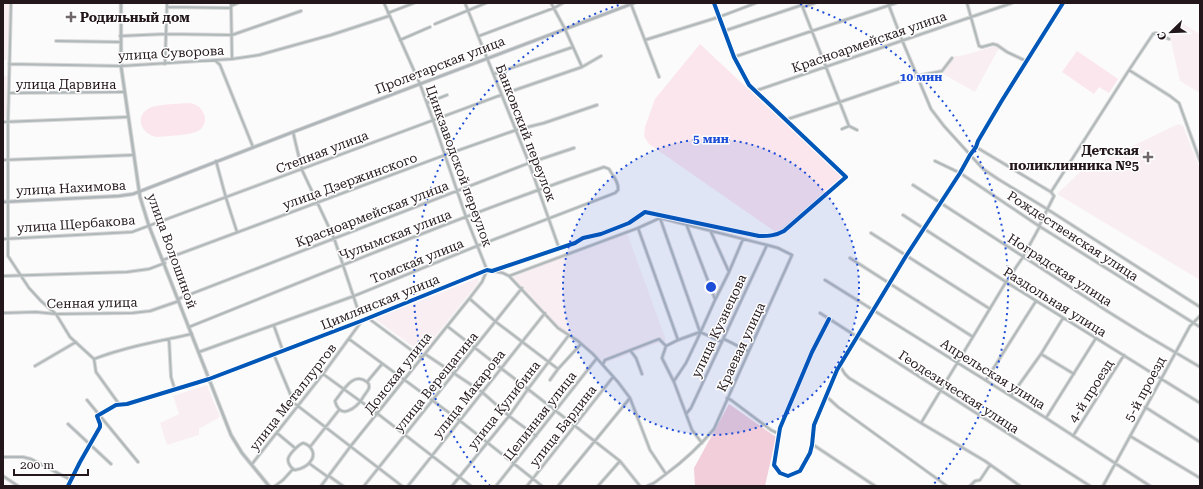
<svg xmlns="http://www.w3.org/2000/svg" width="1203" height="489" viewBox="0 0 1203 489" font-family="'Roboto Serif',serif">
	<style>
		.built { fill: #f9eff2 }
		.green { fill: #fbe6ed }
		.forest { fill: #f1ceda }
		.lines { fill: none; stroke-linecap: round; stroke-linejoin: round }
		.minor-casing { stroke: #d8d7d7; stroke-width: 4 }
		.tertiary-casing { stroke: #d8d7d7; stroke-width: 4.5 }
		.secondary-casing { stroke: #d8d7d7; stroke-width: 4.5 }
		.minor { stroke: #b0b8ba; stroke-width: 2 }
		.tertiary { stroke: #b0b8ba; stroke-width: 2.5 }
		.secondary { stroke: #afb6ba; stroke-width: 2.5 }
		.cycleway-casing { stroke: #fff; stroke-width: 6 }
		.cycleway { stroke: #0057b8; stroke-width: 4 }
		.ring { fill: none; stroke: #1d4ed8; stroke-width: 2; stroke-dasharray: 2 4 }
		.poi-dot { fill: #6f6769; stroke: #fff; stroke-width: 1.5 }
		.labels { text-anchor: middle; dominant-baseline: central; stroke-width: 3; stroke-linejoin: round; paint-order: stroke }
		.poi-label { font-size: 13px; font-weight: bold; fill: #23171b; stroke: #fff; text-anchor: start }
		.street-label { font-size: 13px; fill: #23171b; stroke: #fff }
		.centre { fill: #1d4ed8; stroke: #fff; stroke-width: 2 }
		.ring-label { font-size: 12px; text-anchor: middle; font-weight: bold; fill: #1d4ed8; stroke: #fff; stroke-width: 3; stroke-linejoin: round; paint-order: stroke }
	</style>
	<rect width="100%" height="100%" fill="#fbfbfb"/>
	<path class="built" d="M 3,3 L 10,3 L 7,60 L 3,60 Z
		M 1177,20 L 1200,34 L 1200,93 L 1180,81 L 1169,33 Z
		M 996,46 L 999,48 L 975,92 L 943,74 L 955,56 L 960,56 Z
		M 3,76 L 7,76 L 7,119 L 3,119 Z
		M 1178,124 L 1183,126 L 1200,169 L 1200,280 L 1057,194 L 1081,171 Z
		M 627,233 L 666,340 L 605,363 L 573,337 L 559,327 L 512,277 Z
		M 478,278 L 479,282 L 422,353 L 376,320 L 376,318 Z
		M 207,385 L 220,417 L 199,429 L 199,435 L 167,445 L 160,423 L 179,414 L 173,396 Z"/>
	<path class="green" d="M 700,44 L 842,177 L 777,233 L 649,144 L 644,136 L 645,127 L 655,99 Z
		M 1077,51 L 1118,79 L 1109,93 L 1099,87 L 1094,94 L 1062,72 Z
		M 188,103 C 203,103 212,122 198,131 C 191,135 167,136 158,137 C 142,136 134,117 148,109 C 155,104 178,104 188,103 Z"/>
	<path class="forest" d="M 729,404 L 776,437 L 765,486 L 695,486 L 694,468 Z"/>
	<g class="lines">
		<defs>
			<path id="minor" d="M 11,3 L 8,122 L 8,256 L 29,288 L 41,301 L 56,314 L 70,337 L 94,359
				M 231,3 L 232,59
				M 465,3 L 529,163 L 559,248
				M 551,3 L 565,29 L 582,67
				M 801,3 L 849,126 L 842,129
				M 888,3 L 902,40 L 931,109 L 944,126 L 983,169 L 998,179 L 1047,209 L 1200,307
				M 967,3 L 979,46 L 982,47 L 993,44 L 997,45 L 1007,52 L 1026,61
				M 631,4 L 659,77
				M 231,6 L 238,3
				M 167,7 L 231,8
				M 803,7 L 815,3
				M 388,13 L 414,3
				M 435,24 L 486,3
				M 724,31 L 802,5
				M 120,36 L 166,34 L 232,35 L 301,11
				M 479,36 L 554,8 L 563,3
				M 400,40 L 430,27
				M 645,40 L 719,17 L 756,3
				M 56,41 L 120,42
				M 734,57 L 896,3
				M 215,60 L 220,65 L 253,147
				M 9,64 L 121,66 L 232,59 L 259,55 L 331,35 L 389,16
				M 165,64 L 167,3
				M 1129,70 L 1153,34 L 1156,33 L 1169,39
				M 494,74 L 573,47
				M 515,90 L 582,67 L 601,56
				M 755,91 L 1012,3
				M 9,93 L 124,92
				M 427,103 L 447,95
				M 785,120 L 840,102 L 916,76 L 942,71 L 952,58
				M 3,122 L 128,117
				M 849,126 L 857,130
				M 293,132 L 302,170 L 334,238 L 359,313
				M 976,147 L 1051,192 L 1129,70 L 1170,96 L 1179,103 L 1200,161
				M 3,160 L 134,155
				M 216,161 L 226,198 L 237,232
				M 935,161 L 960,173 L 1039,226 L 1200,327
				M 913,185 L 1107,311 L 1144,334 L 1200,367
				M 903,215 L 1006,282 L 1200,403
				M 660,218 L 700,332
				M 687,226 L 715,299
				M 1039,226 L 1054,196 L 1051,192
				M 638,228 L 678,340
				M 711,232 L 729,272
				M 871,233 L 990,309
				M 3,239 L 132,232 L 501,95
				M 850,258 L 973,337
				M 163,260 L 445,155 L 516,130 L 544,123 L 597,105
				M 493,271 L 503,273 L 509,276 L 558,328 L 578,341 L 593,354 L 618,382 L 630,398 L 650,450 L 666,474 C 685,460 699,447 714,429 L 792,255 L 778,248 L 767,245 L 660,218 L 638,228 L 509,276
				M 3,276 L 127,272 L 149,269 L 165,263
				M 825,280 L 1046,418 L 1150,486
				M 178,299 L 529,163 L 574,148
				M 470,299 L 496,322 L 558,369 L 581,344
				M 3,313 L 36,312 L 56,314 L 132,313 L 150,311 L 179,301
				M 820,313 L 1090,486
				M 368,318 L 422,358
				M 829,319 L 812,352 L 780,428 L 774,465 L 780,473 L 788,476 L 800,471 L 810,453 L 812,445 L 814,425 L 837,370 L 906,256 L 960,173 L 970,155 L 976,147 L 978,141 L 1001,102 L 1063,3
				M 274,326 L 283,351
				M 447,326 L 620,461 L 640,486
				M 189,327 C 326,272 463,215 604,167 L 609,169 C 613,176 619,182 618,190 L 615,193 L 477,246 L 354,296 L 199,352
				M 169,339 L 171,377 L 175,390
				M 349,339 L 459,420 L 542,486
				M 724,339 L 748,351
				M 630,350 L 636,358 L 642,374
				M 425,354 L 482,392 L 509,416 L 536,436
				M 1041,354 L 1074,374
				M 274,355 L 294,403 L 402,486
				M 94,359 C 125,347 159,341 192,334
				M 94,359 L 96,372 L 119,404
				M 603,364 L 605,360 L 659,339 L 666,346
				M 35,366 L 76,342
				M 840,366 L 845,374 L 849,378 L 921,423 L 985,461 L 1020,486
				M 323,374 L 378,414 L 471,486
				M 550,380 L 558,369
				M 986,380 L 1036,301
				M 674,381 L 686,363 L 697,340 L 715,300 L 729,272 L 743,239
				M 367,382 C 369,384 369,384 369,388 C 368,391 364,395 362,399 C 355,409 340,420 335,401 C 343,391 353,371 367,382 L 382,364
				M 826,396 L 838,407 L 947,486
				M 1011,396 L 1041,354 L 1063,318
				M 727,398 L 731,400 L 771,430 L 779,434
				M 87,400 L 138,462
				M 1145,407 L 1200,442
				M 686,414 L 691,408 L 767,245
				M 1046,418 L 1096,338
				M 921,423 L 1006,282 L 1023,257 L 1040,226
				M 68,424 L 111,464
				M 277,433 L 295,448
				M 1073,436 L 1124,355
				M 1130,436 L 1200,478
				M 303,443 C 311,445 317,454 310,462 C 307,466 301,469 295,470 C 292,469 288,464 288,460 C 288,455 298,445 303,443 Z
				M 702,443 L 692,430 L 674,382 L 662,358 L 666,346 L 678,340 L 700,332 L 722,342
				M 812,444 L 875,486
				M 310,447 L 339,410
				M 3,457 L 23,457 L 31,459 L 71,480
				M 252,464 L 323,374 L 361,322
				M 310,464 L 328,477
				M 3,476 L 18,486
				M 329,476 L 343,486
				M 68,486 L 80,462 L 100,427 L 100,424 L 97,416 L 116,405 L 127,404 L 209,379 L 361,321 L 487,270 L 492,271 L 575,243 L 583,238 L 601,234 L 629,223 L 645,212 L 759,236 L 772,236 L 778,234 L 846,177
				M 275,486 L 283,480 L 293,469
				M 321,486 L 350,447 L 469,299 L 482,282 L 487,270 L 466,217 L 433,120 L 420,84 L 384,3
				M 364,486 L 522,288
				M 408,486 L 545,313
				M 452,486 L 509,416 L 528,389 L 569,335
				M 496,486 L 597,358
				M 527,486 L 613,377
				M 558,486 L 630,398
				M 598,486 L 620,461
				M 647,486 L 654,483 L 666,474
				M 970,486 L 975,481 L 980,480 L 990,465
				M 1103,486 L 1190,326 L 1200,316"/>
			<path id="tertiary" d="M 121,3 L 121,66 L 140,197 L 149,226 L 231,435 L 242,453 L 269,486
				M 714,3 L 734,57 L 749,85 L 846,177"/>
			<path id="secondary" d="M 3,202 L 119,196 L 133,194 L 293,132 L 634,3"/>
		</defs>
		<use href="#minor" class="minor-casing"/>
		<use href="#tertiary" class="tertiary-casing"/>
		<use href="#secondary" class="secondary-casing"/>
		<use href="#minor" class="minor"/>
		<use href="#tertiary" class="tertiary"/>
		<use href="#secondary" class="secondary"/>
		<defs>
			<path id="cycleway" d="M 829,319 L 812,352 L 780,428 L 774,465 L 780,473 L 788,476 L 800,471 L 810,453 L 812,445 L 814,425 L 837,370 L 906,256 L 960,173 L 970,155 L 976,147 L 978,141 L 1001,102 L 1063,3
				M 68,486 L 80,462 L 100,427 L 100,424 L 97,416 L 116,405 L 127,404 L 209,379 L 361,321 L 487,270 L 492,271 L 575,243 L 583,238 L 601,234 L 629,223 L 645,212 L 759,236 C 768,236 775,236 784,231 L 846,177 L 749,85 L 734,57 L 714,3"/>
		</defs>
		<use href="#cycleway" class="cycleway-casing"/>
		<use href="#cycleway" class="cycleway"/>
	</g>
	<circle cx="711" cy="287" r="148" fill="#1d4ed8" fill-opacity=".12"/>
	<g class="ring">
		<circle cx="711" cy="287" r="148"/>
		<path d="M490 486A297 297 0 0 1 622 4M800 4A297 297 0 0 1 932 486"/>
	</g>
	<g class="poi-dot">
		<path d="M69 11h4v4h4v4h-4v4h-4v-4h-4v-4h4z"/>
		<path d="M1146 151h4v4h4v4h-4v4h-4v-4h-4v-4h4z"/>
	</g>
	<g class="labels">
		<g class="poi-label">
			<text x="80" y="17">Родильный дом</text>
			<text x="1139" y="150" text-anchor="end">Детская<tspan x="1139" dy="15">поликлинника №5</tspan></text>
		</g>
		<g class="street-label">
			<text transform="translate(869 42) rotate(-19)">Красноармейская улица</text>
			<text transform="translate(171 53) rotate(-3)">улица Суворова</text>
			<text transform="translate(440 65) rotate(-21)">Пролетарская улица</text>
			<text x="66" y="84">улица Дарвина</text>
			<text transform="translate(526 133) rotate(69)">Банковский переулок</text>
			<text transform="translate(322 152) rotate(-21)">Степная улица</text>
			<text transform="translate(459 166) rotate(70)">Цинкзаводской переулок</text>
			<text transform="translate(350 181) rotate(-20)">улица Дзержинского</text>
			<text transform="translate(71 188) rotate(-3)">улица Нахимова</text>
			<text transform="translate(372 214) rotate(-21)">Красноармейская улица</text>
			<text transform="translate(76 224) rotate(-4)">улица Щербакова</text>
			<text transform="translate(395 235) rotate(-21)">Чулымская улица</text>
			<text transform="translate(1073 236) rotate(33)">Рождественская улица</text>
			<text transform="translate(172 251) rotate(70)">улица Волошиной</text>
			<text transform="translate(417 261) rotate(-22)">Томская улица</text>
			<text transform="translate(1060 270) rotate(33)">Ноградская улица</text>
			<text transform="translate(380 302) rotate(-22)">Цимлянская улица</text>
			<text transform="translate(1055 302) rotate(32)">Раздольная улица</text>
			<text transform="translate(92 303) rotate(-1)">Сенная улица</text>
			<text transform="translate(719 326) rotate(-65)">улица Кузнецова</text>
			<text transform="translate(741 347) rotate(-65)">Краевая улица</text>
			<text transform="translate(398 373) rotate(-52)">Донская улица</text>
			<text transform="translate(993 374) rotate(32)">Апрельская улица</text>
			<text transform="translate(436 382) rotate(-51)">улица Верещагина</text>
			<text transform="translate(1145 389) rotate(-62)">5-й проезд</text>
			<text transform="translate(1091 391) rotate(-58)">4-й проезд</text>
			<text transform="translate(959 392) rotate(33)">Геодезическая улица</text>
			<text transform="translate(469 394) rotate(-52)">улица Макарова</text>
			<text transform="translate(293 397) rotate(-52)">улица Металлургов</text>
			<text transform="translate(504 405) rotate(-52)">улица Кулибина</text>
			<text transform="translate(540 416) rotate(-52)">Целинная улица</text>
			<text transform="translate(563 426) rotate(-52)">улица Бардина</text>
		</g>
	</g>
	<circle cx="711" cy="287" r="6" class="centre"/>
	<g class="ring-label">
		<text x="921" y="81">10 мин</text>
		<text x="711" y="143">5 мин</text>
	</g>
	<rect width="1203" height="489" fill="none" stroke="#23171b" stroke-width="8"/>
	<g transform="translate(1171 32) rotate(247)" stroke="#ffffff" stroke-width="3" paint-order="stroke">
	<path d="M0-3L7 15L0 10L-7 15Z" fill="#23171b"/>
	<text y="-6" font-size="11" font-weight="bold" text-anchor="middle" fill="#23171b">С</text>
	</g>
	<path d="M14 469v6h74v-6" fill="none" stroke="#23171b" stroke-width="2"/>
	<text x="20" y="469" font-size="12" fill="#23171b" stroke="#ffffff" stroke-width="3" paint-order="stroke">200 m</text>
</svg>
